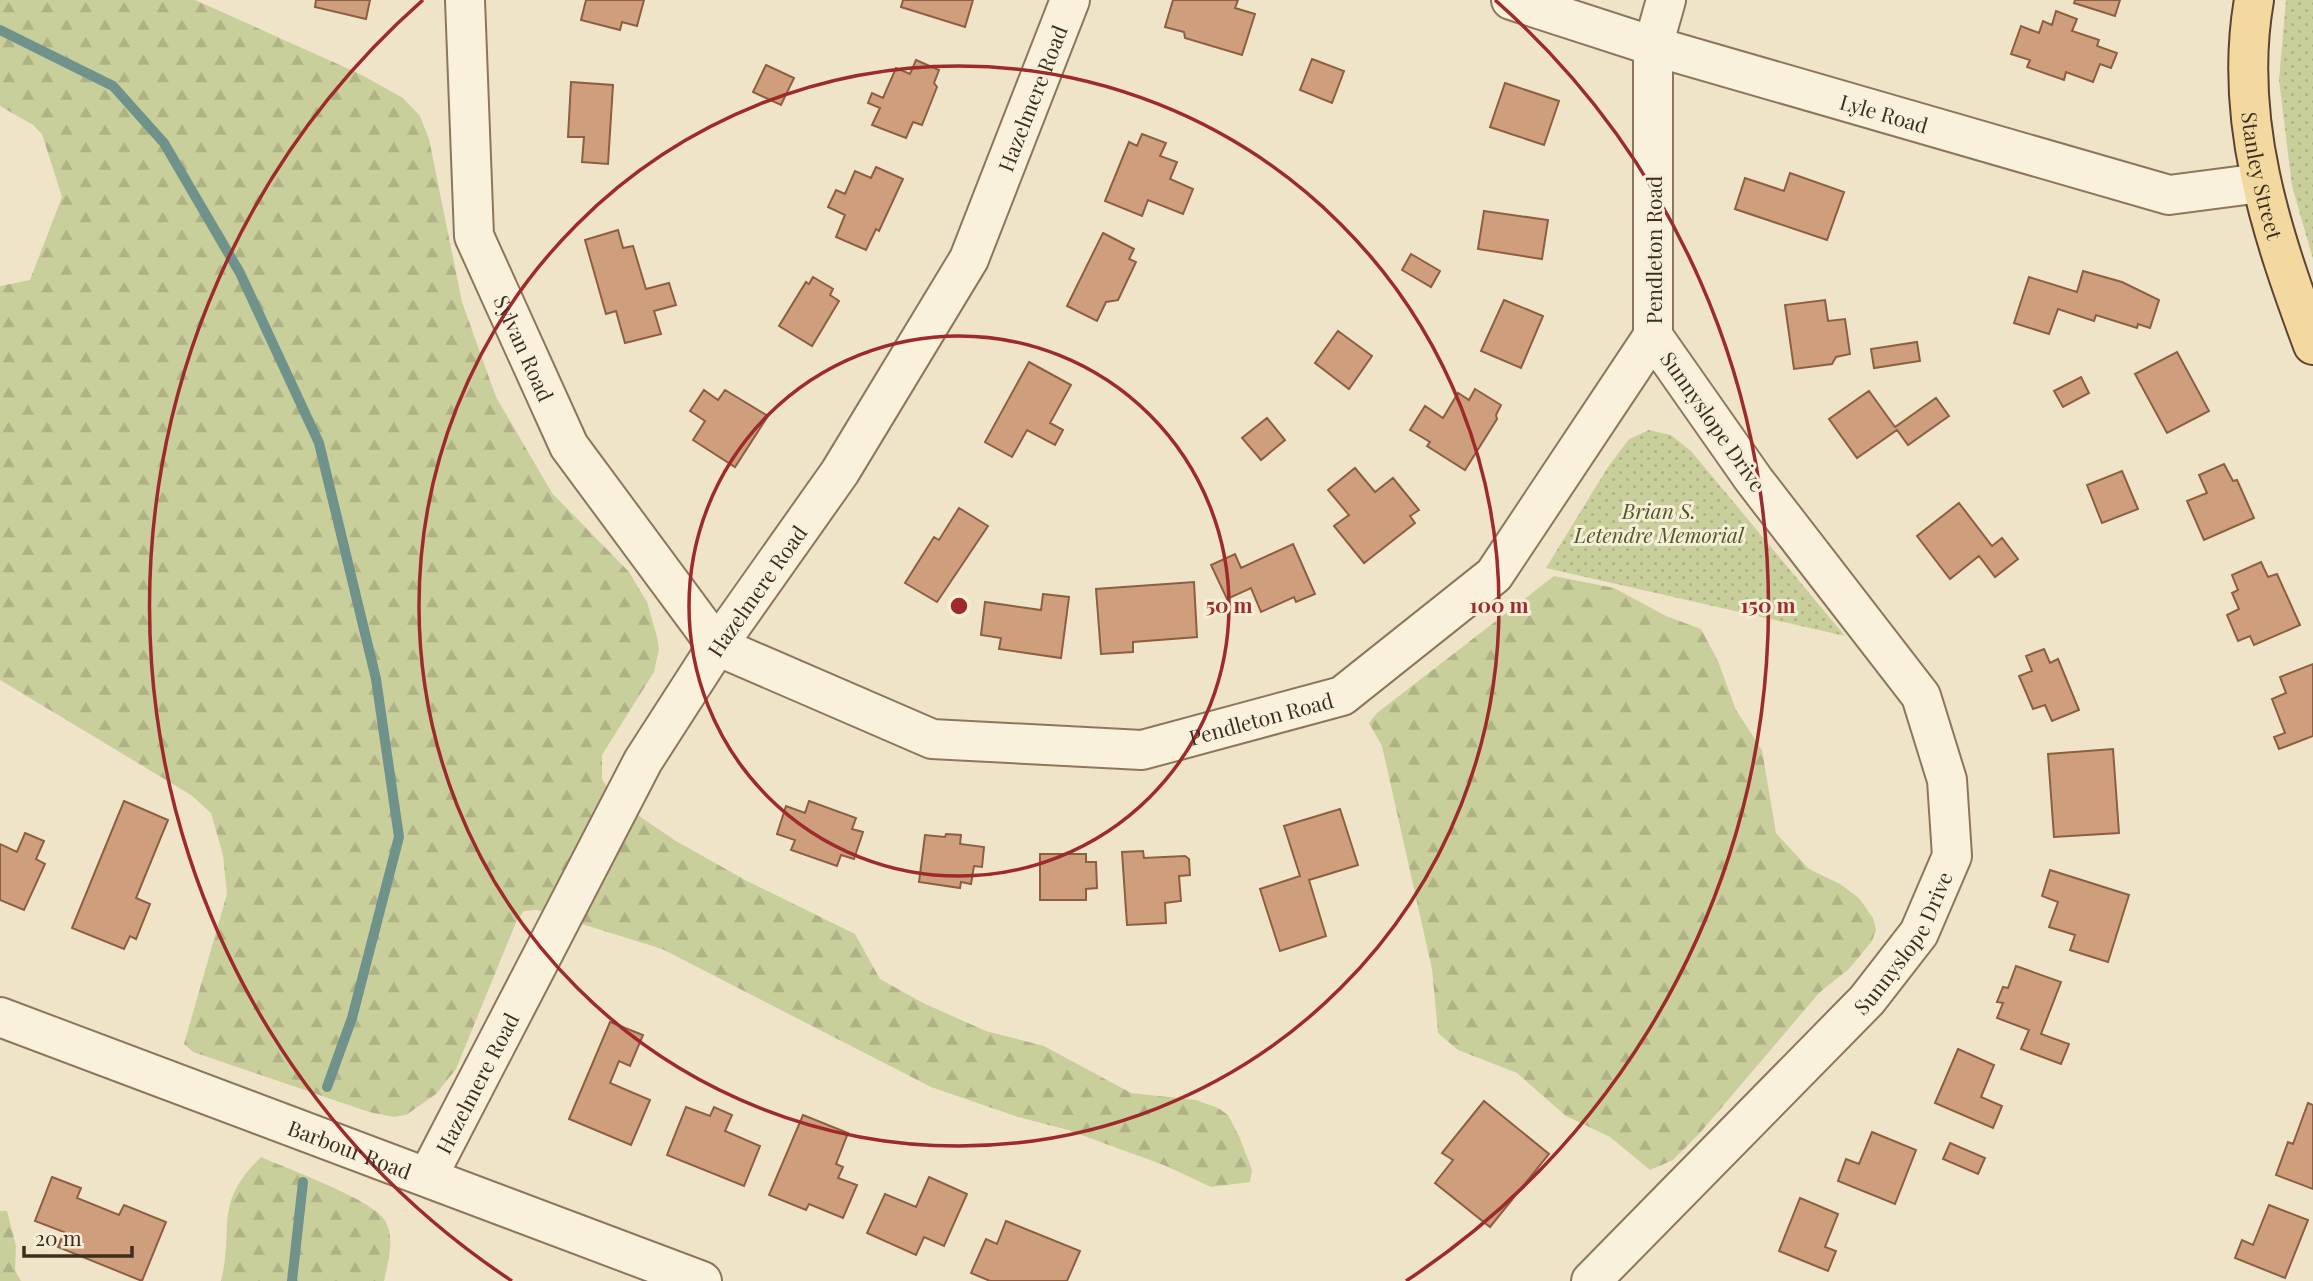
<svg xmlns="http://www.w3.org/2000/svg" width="2313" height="1281" viewBox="0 0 2313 1281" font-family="'Playfair Display',serif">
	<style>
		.grass { fill: url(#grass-dots) }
		.forest { fill: url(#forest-firs) }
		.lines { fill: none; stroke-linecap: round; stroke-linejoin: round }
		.stream { stroke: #6f938a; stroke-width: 10 }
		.building { fill: #cf9f7d; stroke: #8d5f41; stroke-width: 2 }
		.minor-casing { stroke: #8d765c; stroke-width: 42 }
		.major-casing { stroke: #5b4430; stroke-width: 42 }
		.minor { stroke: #faf1dc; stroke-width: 38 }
		.major { stroke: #f3d9a0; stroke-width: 38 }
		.ring { fill: none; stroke: #9e2a2b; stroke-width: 3.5 }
		.labels { text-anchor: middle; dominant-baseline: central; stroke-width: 6; stroke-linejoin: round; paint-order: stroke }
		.street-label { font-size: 21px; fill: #3d2e20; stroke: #f7eed8 }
		.park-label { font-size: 21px; font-style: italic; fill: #4d5a26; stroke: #f7eed8 }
		.centre { fill: #9e2a2b; stroke: #f7eed8; stroke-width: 3.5 }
		.ring-label { font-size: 21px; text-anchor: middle; font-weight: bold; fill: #9e2a2b; stroke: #f7eed8; stroke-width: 6; stroke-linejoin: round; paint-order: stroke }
	</style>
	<defs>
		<pattern id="grass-dots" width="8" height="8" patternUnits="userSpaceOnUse" patternTransform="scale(1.75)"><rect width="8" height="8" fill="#c9cf9b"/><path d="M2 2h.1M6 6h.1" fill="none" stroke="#aeb285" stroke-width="1.8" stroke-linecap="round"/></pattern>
		<pattern id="forest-firs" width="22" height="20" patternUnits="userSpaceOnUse" patternTransform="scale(1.75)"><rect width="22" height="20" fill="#c9cf9b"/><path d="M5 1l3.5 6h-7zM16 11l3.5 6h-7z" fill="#aeb285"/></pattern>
	</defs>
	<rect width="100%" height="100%" fill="#f0e4c8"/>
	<path class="grass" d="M 2286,0 L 2313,0 L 2313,259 L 2292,186 L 2279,80 Z
		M 1649,430 L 1671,435 L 1691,451 L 1845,636 L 1546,568 L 1608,467 L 1629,439 Z"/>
	<path class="forest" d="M 0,0 L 195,0 L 360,74 L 403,98 L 420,116 L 429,139 L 462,302 L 496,397 L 552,493 L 629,572 L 647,602 L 657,637 L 659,649 L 654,672 L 602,755 L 602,779 L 614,799 L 676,841 L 747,881 L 855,934 L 880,979 L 923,1003 L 986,1031 L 1044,1046 L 1131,1093 L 1196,1100 L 1218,1108 L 1228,1115 L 1239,1136 L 1252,1170 L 1250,1182 L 1211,1187 L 1166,1166 L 1068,1130 L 1018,1117 L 931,1087 L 662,949 L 537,910 L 524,911 L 517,920 L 456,1069 L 436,1094 L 406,1115 L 394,1117 L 369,1112 L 193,1052 L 184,1044 L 227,894 L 223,855 L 211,813 L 191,795 L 0,680 L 0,286 L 30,280 L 62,197 L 42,134 L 33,125 L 0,106 Z
		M 1554,576 L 1614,588 L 1666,616 L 1701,629 L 1718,661 L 1736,710 L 1762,750 L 1776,833 L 1809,869 L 1840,884 L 1859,898 L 1873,918 L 1876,929 L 1872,941 L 1849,969 L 1820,992 L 1699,1134 L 1673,1160 L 1650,1170 L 1610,1137 L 1566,1116 L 1517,1073 L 1458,1050 L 1438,1033 L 1432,969 L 1382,746 L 1369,723 L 1377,713 Z
		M 261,1157 C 285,1168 377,1201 386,1222 C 395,1241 388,1262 384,1281 L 221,1281 C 235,1226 212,1205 261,1157 Z
		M 0,1211 L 7,1211 L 16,1246 L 15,1270 L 21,1281 L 0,1281 Z"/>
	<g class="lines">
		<path class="stream" d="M 0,30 L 113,86 L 164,143 L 240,273 L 319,443 L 376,679 L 399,837 L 352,1018 L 327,1087
			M 292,1281 L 303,1182"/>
	</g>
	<path class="building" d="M 316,0 L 370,0 L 366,19 L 315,7 Z
		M 586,0 L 644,0 L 637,26 L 622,22 L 620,30 L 581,20 Z
		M 903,0 L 973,0 L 965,27 L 901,7 Z
		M 1173,0 L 1238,0 L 1235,8 L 1255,14 L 1242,55 L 1185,38 L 1184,32 L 1165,27 Z
		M 2075,0 L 2120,0 L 2115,16 L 2074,3 Z
		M 2056,11 L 2077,19 L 2072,31 L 2099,40 L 2097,46 L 2117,53 L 2111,68 L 2100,64 L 2093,82 L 2066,72 L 2064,80 L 2027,67 L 2030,60 L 2011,54 L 2021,26 L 2039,33 L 2043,21 L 2052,25 Z
		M 1312,59 L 1344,71 L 1332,103 L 1300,90 Z
		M 916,60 L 939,70 L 934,83 L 937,87 L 922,125 L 913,122 L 906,138 L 872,125 L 880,108 L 868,103 L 872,93 L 883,98 L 896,68 L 910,74 Z
		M 766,65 L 794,78 L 781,105 L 753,92 Z
		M 571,82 L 613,85 L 608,164 L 582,162 L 584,137 L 568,137 Z
		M 1505,83 L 1559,101 L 1544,145 L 1490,127 Z
		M 1142,134 L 1166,143 L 1160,156 L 1177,162 L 1170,179 L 1193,189 L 1183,214 L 1148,200 L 1142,216 L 1105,201 L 1129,142 L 1137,146 Z
		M 876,167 L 903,179 L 879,231 L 876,229 L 866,250 L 836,237 L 845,215 L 828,207 L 836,190 L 845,194 L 855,171 L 871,178 Z
		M 1790,173 L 1844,192 L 1827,240 L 1735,209 L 1745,178 L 1784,191 Z
		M 1484,211 L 1548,220 L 1542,259 L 1478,249 Z
		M 618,230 L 623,248 L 633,246 L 646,289 L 669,283 L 676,305 L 654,311 L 661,334 L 625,343 L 616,311 L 606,314 L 585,240 Z
		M 1103,233 L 1134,249 L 1129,259 L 1136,262 L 1118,300 L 1106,302 L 1097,321 L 1067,306 Z
		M 1411,254 L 1440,271 L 1431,287 L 1402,270 Z
		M 2083,271 L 2122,282 L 2159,300 L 2150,328 L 2138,324 L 2137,328 L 2096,315 L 2094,321 L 2058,309 L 2049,334 L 2014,323 L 2029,277 L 2077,292 Z
		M 813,277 L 833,289 L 830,295 L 839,301 L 812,346 L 779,326 L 806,282 L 809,284 Z
		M 1504,300 L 1543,316 L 1521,368 L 1481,351 Z
		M 1825,300 L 1828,321 L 1845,319 L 1850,354 L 1836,357 L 1832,364 L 1794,369 L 1785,305 Z
		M 1338,331 L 1372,356 L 1349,389 L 1315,363 Z
		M 1917,342 L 1920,361 L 1874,368 L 1871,349 Z
		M 2177,352 L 2209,411 L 2167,433 L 2135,374 Z
		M 1029,362 L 1071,385 L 1050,423 L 1063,430 L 1055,445 L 1027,430 L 1012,457 L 985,442 Z
		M 2081,377 L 2089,393 L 2063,407 L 2054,391 Z
		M 1475,389 L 1501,405 L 1496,415 L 1497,419 L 1465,470 L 1427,446 L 1430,442 L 1410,430 L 1425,406 L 1443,418 L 1458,393 L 1469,400 Z
		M 704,390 L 718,400 L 725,390 L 768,416 L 735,467 L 693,440 L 705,421 L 690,411 Z
		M 1869,391 L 1895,427 L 1936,398 L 1949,416 L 1908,445 L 1897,430 L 1857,458 L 1829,419 Z
		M 1267,418 L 1285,440 L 1261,460 L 1242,438 Z
		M 2224,464 L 2233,481 L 2237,480 L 2254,518 L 2204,540 L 2187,501 L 2207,493 L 2199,475 Z
		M 1355,468 L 1375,492 L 1393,478 L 1419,510 L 1410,516 L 1415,523 L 1364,563 L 1334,526 L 1349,515 L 1328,490 Z
		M 2122,471 L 2138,509 L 2102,523 L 2087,485 Z
		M 1959,503 L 1992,546 L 2002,538 L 2018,559 L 1995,577 L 1979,556 L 1950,579 L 1917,536 Z
		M 959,508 L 988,526 L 937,602 L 905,583 L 934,537 L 939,540 Z
		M 1293,544 L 1315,594 L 1296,602 L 1294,597 L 1261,612 L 1251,588 L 1227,599 L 1211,565 L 1235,554 L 1241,568 Z
		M 2261,562 L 2268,577 L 2277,574 L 2300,625 L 2254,645 L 2250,636 L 2238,641 L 2227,615 L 2239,609 L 2232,593 L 2238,590 L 2232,575 Z
		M 1194,582 L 1197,637 L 1133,642 L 1133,652 L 1101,654 L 1096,589 Z
		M 1043,594 L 1069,597 L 1061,658 L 999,649 L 1001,638 L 981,635 L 985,602 L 1041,610 Z
		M 2044,649 L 2050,663 L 2058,659 L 2079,710 L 2052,721 L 2045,705 L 2033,709 L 2019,676 L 2032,671 L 2026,656 Z
		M 2313,664 L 2313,736 L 2279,749 L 2274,737 L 2285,733 L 2272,699 L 2286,693 L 2280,677 Z
		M 2113,749 L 2119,833 L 2054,837 L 2048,754 Z
		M 124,801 L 168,820 L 136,898 L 150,904 L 136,939 L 130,936 L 124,949 L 72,928 Z
		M 809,801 L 856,818 L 852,829 L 863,832 L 854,859 L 841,855 L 837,866 L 791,850 L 795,840 L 777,834 L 786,806 L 805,813 Z
		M 1340,809 L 1358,865 L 1309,880 L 1326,936 L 1280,951 L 1260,889 L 1300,876 L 1284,826 Z
		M 25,833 L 44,841 L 36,859 L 45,864 L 24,910 L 0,900 L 0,844 L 17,852 Z
		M 946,834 L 961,835 L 960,844 L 984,847 L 982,867 L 974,866 L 971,884 L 961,882 L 960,888 L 919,882 L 925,835 L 945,837 Z
		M 1143,851 L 1144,858 L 1185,856 L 1189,859 L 1190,875 L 1179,876 L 1181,901 L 1165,903 L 1166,923 L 1127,925 L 1122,852 Z
		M 1040,854 L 1086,854 L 1086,862 L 1096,862 L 1097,888 L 1086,889 L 1086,900 L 1040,900 Z
		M 2050,870 L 2129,895 L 2108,962 L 2070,950 L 2075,935 L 2049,927 L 2058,902 L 2042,896 Z
		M 2016,966 L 2061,982 L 2041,1034 L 2069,1044 L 2061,1064 L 2021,1049 L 2029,1030 L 1997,1018 L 2003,1003 L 1997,1002 L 2003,987 L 2008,988 Z
		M 610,1022 L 643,1035 L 630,1066 L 619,1061 L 610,1083 L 650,1100 L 631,1145 L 569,1119 Z
		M 1958,1049 L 1994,1065 L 1981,1097 L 2002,1106 L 1993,1128 L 1935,1103 Z
		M 1484,1101 L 1549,1154 L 1490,1227 L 1435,1183 L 1453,1160 L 1442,1153 Z
		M 2308,1103 L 2313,1105 L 2313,1189 L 2276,1175 L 2288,1142 L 2293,1144 Z
		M 686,1107 L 710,1116 L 714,1107 L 732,1115 L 725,1131 L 760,1146 L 744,1186 L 667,1155 Z
		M 803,1115 L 848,1133 L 836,1164 L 843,1167 L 838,1178 L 857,1185 L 843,1218 L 809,1204 L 806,1210 L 769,1195 Z
		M 1872,1132 L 1916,1150 L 1895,1204 L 1838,1181 L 1846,1159 L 1859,1164 Z
		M 1950,1143 L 1985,1158 L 1978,1174 L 1943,1159 Z
		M 52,1177 L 81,1188 L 77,1198 L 119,1215 L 124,1205 L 166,1222 L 142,1281 L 58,1247 L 64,1232 L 35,1221 Z
		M 929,1177 L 967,1194 L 944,1246 L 924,1237 L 916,1255 L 867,1233 L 885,1194 L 916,1207 Z
		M 1800,1198 L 1838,1214 L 1825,1247 L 1836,1251 L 1828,1271 L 1779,1251 Z
		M 2269,1205 L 2308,1220 L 2285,1278 L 2235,1258 L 2242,1240 L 2253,1245 Z
		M 1006,1221 L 1080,1251 L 1067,1281 L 990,1281 L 971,1273 L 986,1239 L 997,1244 Z"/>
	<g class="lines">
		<defs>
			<g id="minor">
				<path id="s1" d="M 465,0 L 474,236 L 569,446 L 717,646 L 932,739 L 1142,750 L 1342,696 L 1494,575 L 1653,336 L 1653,46 L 1666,0"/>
				<path id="s2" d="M 1511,0 L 1653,46 L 2169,195 L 2261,183"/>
				<path id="s3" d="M 0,1017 L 702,1281"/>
				<path id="s4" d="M 428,1176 L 643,761 L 717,646 L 840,472 L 969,259 L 1070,0"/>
				<path id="s5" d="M 1591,1281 L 1867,1000 L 1919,933 L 1952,856 L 1947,780 L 1921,696 L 1754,480 L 1653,336"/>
			</g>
			<g id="major">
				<path id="s6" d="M 2254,0 C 2233,119 2272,235 2313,345"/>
			</g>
		</defs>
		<use href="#minor" class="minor-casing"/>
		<use href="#major" class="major-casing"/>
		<use href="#minor" class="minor"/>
		<use href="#major" class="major"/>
	</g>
	<g class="ring">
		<circle cx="959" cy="606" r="270"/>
		<circle cx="959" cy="606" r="540"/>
		<path d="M512 1281A809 809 0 0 1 423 0M1495 0A809 809 0 0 1 1406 1281"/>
	</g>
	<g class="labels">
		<g class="street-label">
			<text stroke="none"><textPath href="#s4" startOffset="1239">Hazelmere Road</textPath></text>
			<text stroke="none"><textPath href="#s2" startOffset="390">Lyle Road</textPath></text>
			<text stroke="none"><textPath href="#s6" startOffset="177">Stanley Street</textPath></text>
			<text transform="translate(1653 250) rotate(-90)">Pendleton Road</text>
			<text stroke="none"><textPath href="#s1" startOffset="359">Sylvan Road</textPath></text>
			<text transform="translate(1714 421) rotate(55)">Sunnyslope Drive</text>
			<text stroke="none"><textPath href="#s4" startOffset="672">Hazelmere Road</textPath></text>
			<text stroke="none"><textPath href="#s1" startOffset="1283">Pendleton Road</textPath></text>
			<text stroke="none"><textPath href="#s5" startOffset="462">Sunnyslope Drive</textPath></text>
			<text stroke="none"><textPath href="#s4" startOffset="105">Hazelmere Road</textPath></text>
			<text stroke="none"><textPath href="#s3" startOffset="374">Barbour Road</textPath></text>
		</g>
		<g class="park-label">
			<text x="1659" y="510">Brian S.<tspan x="1659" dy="24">Letendre Memorial</tspan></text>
		</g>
	</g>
	<circle cx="959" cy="606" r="10" class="centre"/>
	<g class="ring-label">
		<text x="1229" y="613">50 m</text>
		<text x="1499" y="613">100 m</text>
		<text x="1768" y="613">150 m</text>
	</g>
	<path d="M24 1246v10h108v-10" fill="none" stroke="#3d2e20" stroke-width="3.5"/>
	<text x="35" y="1246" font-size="21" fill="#3d2e20" stroke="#f7eed8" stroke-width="5" paint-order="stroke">20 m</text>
</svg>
